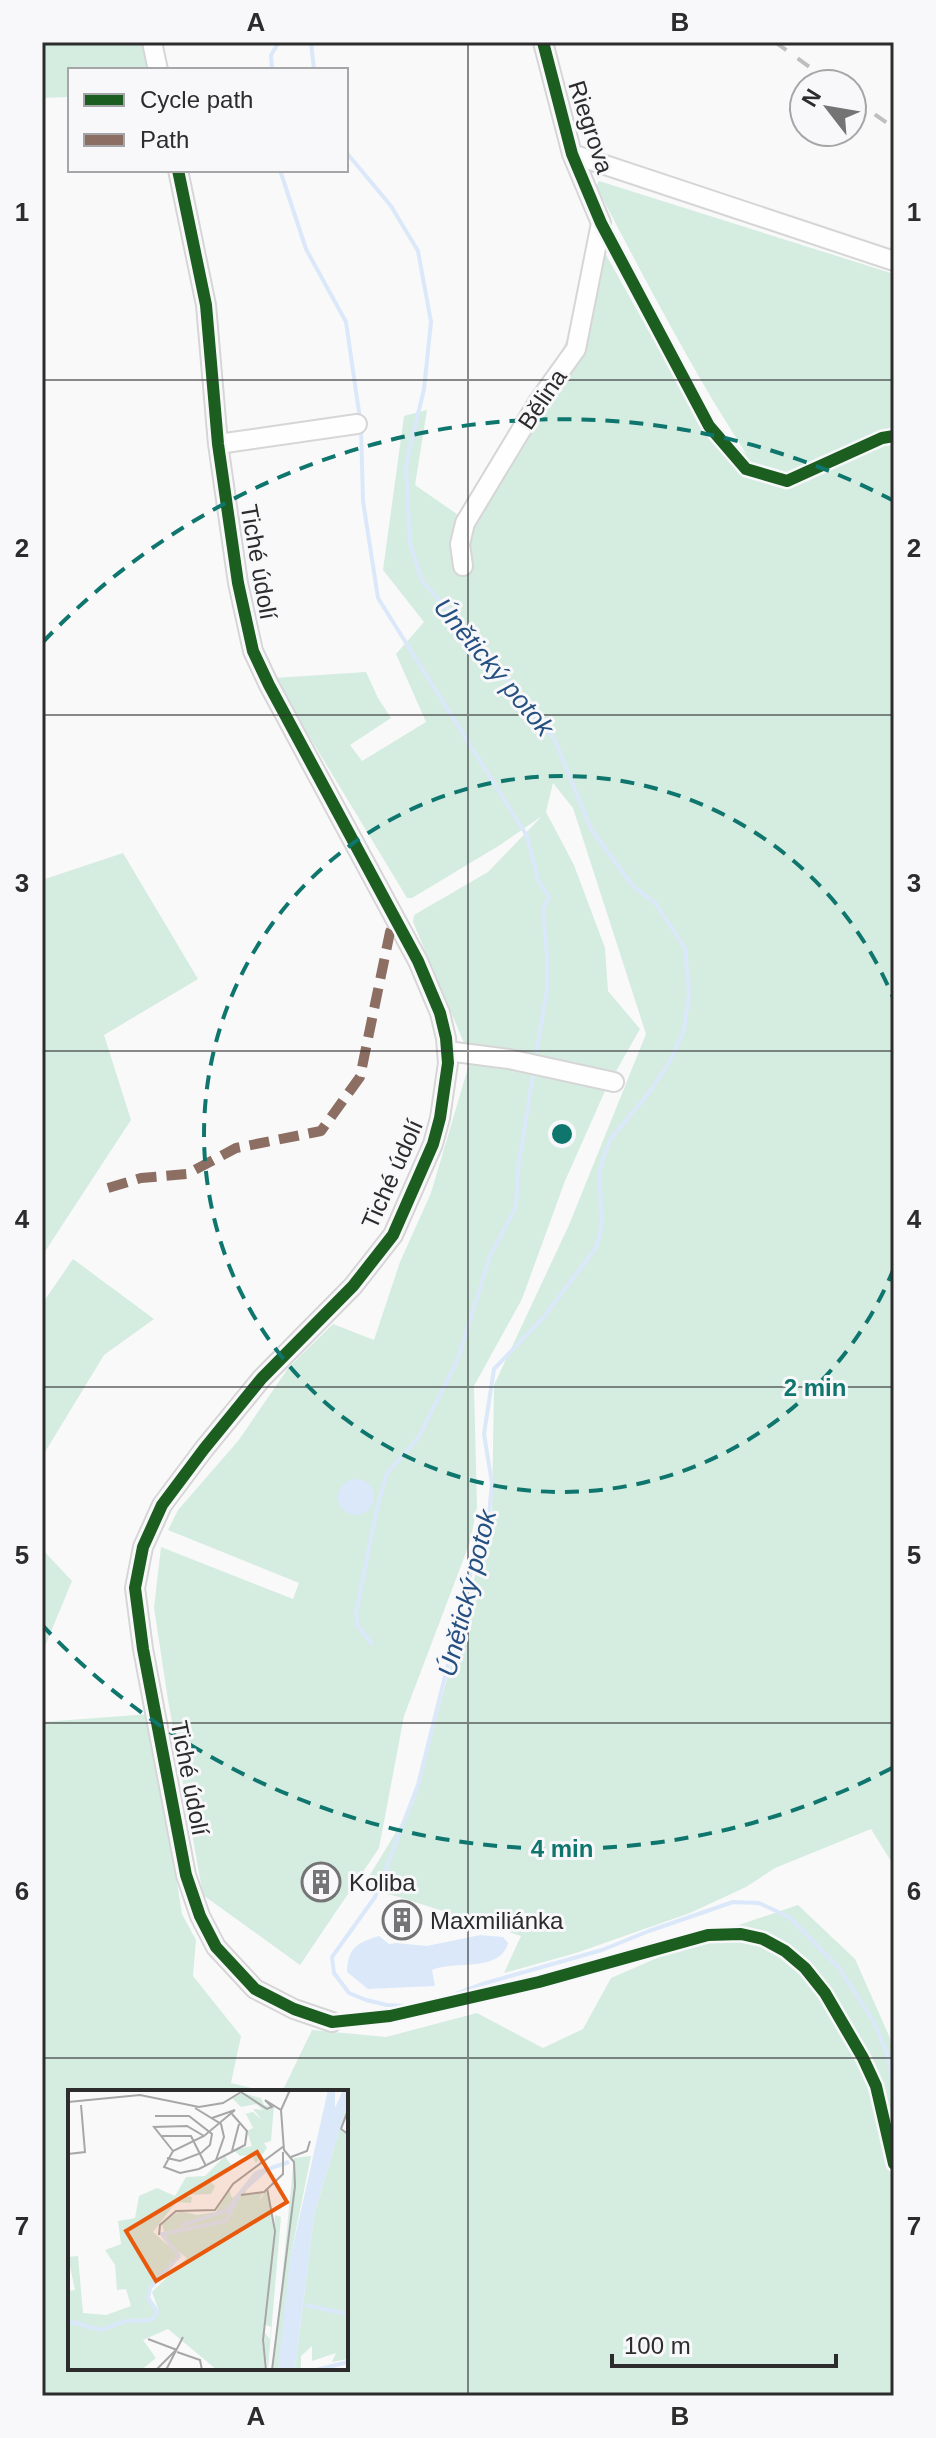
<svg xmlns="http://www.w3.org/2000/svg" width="936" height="2438" viewBox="0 0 936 2438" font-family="Arial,sans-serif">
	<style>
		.green { fill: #d5ece1 }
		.water { fill: #dbe8f9 }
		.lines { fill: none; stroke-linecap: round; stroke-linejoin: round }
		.stream { stroke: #dbe8f9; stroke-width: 4 }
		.minor-casing { stroke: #d6d6d7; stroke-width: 22 }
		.minor { stroke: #fefefe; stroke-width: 18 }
		.rail { stroke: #bfbfc0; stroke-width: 4; stroke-dasharray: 14 14; stroke-linecap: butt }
		.quiet { stroke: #8d6e63; stroke-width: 10; stroke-dasharray: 20 10; stroke-linecap: butt }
		.cycleway-casing { stroke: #f8f8fb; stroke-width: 17 }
		.cycleway { stroke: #1b5e20; stroke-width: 12 }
		.grid { fill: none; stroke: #2c2c2d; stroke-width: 2; stroke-opacity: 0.55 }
		.ring { fill: none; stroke: #0f766e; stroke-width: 4; stroke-dasharray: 14 10 }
		.labels { text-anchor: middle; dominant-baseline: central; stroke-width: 6; stroke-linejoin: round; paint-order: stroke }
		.street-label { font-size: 24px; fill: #2c2c2d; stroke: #f8f8fb }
		.poi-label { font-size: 24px; fill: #2c2c2d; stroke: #f8f8fb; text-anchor: start }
		.water-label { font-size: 26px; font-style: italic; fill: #255081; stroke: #f8f8fb }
		.inset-river { fill: none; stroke: #dbe8f9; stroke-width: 4 }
		.inset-road { fill: none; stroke: #a7a7a8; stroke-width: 2 }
		.view { fill: #e8590c; fill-opacity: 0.15; stroke: #e8590c; stroke-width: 4 }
		.inset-edge { fill: none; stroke: #2c2c2d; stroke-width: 4 }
		.centre { fill: #0f766e; stroke: #f8f8fb; stroke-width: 4 }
		.ring-label { font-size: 24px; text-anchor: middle; font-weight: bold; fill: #0f766e; stroke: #f8f8fb; stroke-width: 6; stroke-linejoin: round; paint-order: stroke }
		.neatline { fill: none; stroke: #2c2c2d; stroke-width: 3 }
		.grid-label { font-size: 26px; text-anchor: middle; font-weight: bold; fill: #2c2c2d }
	</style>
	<rect width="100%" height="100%" fill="#f9f9fa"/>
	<path class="green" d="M 42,42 L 142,42 L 148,70 L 70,70 L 70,97 L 42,98 Z
		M 599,181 L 894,274 L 894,1866 L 871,1829 L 775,1868 L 746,1887 L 690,1913 L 576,1953 L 504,1973 L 521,1936 L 399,1897 L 362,1888 L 413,1804 L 492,1513 L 494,1385 L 569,1225 L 646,1034 L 573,808 L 553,783 L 546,812 L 574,865 L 605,948 L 608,991 L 640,1029 L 611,1080 L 464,1043 L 413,922 L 414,915 L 488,872 L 542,816 L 500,845 L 412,898 L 407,898 L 274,678 L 366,672 L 378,698 L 391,718 L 350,745 L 362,761 L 426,722 L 396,654 L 424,622 L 383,570 L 404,416 L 427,410 L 415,485 L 461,517 L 484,511 L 590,292 L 600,244 L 683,392 L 747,455 C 691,369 644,277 596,186 Z
		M 123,853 L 198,979 L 104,1035 L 131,1120 L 42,1256 L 42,880 Z
		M 470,1061 L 502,1064 L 605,1091 L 565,1181 L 522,1299 L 474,1386 L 477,1507 L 470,1542 L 404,1716 L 379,1848 L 300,1965 L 203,1895 L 168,1700 L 154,1608 L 161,1547 L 293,1599 L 299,1583 L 168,1530 L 178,1510 L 238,1441 L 289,1367 L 333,1324 L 374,1340 L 400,1262 L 431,1193 Z
		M 73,1259 L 154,1319 L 104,1355 L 42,1457 L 42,1304 Z
		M 42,1549 L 72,1581 L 45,1646 L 42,1688 Z
		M 150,1714 L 182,1914 L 196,1940 L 193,1976 L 241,2036 L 231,2083 L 268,2092 L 70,2092 L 70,2368 L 346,2368 L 346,2092 L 282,2092 L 312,2030 L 386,2037 L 477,2013 L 543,2048 L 583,2029 L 611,1978 L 712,1934 L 798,1905 L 855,1959 L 890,2038 L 894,2066 L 894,2396 L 42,2396 L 42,1722 Z"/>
	<path class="water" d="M338 1497a18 18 0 1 1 36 0a18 18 0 1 1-36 0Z
		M 480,1935 L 503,1937 L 508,1943 C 500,1973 455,1960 432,1970 L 435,1986 L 368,1989 L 347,1972 C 348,1947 357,1943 379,1936 L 389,1944 L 396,1943 L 427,1946 Z"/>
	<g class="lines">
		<path class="stream" d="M 311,42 L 314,70
			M 272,70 L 271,55 L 279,42
			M 346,152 L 391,206 L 418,251 L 431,322 L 424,389 L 406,465 L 410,544 L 422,581 L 497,664 L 520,700 L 554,738 L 591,829 L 632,885 L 656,904 L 685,948 L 689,994 L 684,1030 L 670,1061 L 651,1090 L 610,1140 L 604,1156 L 599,1174 L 602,1224 L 596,1248 L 542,1319 L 494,1369 L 484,1434 L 492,1483 L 489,1514 L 473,1564 L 418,1785 L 375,1897 L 332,1957 L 334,1973 L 349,1993 L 366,2000 L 387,2005 L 421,2007 L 482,1984 L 602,1950 L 649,1931 L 733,1902 L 759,1903 L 789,1917 L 839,1968 L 874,2022 L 887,2054 L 894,2086
			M 280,170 L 306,249 L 346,322 L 360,419
			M 361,427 L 363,501 L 378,598 L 527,836 L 538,880 L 549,897 L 543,909 L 547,956 L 547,989 L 535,1060
			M 372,1644 L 358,1626 L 356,1613 L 377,1508 L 387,1473 L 418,1438 L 458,1359 L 490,1256 L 516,1207 L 518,1169 L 534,1069"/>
		<defs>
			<path id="minor" d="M 152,42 L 158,70
				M 572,154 L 894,261
				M 178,170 L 206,305 L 218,444 L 238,583 L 253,651 L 269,685 L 418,961 L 440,1013 L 446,1038 L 448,1063 L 440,1118 L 433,1144 L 393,1235 L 353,1286 L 262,1378 L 204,1449 L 162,1505 L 143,1547 L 135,1588 L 143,1649 L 186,1875 L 200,1916 L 216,1947 L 255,1989 L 294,2009 L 332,2022
				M 218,444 L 357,424
				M 463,566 L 460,544 L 465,523 L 538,402 L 576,349 L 601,223 L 572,154 L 543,42
				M 447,1051 L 509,1059 L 614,1082"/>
		</defs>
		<use href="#minor" class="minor-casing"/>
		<use href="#minor" class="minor"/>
		<path class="rail" d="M 775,42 L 833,84
			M 889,42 L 894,46
			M 852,98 L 894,128"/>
		<path class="quiet" d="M 108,1188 L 141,1178 L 187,1174 L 236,1148 L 321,1131 L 360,1077 L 390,932 L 396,920"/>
		<defs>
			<path id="cycleway" d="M 543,42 L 572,154 L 601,223 L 709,426 L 746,469 L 787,481 L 882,438 L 894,436
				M 178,170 L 206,305 L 218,444 L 238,583 L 253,651 L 269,685 L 418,961 L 440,1013 L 446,1038 L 448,1063 L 440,1118 L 433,1144 L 393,1235 L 353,1286 L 262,1378 L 204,1449 L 162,1505 L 143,1547 L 135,1588 L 143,1649 L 186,1875 L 200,1916 L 216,1947 L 255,1989 L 294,2009 L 332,2022 L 390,2016 L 539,1982 L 708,1935 L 741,1934 L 763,1939 L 785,1951 L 805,1968 L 825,1993 L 863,2058 L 876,2086 L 894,2164"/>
		</defs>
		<use href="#cycleway" class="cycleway-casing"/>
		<use href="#cycleway" class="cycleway"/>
	</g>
	<path class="grid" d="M 468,42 L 468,2396M 42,380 L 894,380M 42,715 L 894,715M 42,1051 L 894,1051M 42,1387 L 894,1387M 42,1723 L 894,1723M 42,2058 L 894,2058"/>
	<g class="ring">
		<path d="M894 1268A358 358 0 1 1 894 1000"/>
		<path d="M892 1768A715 715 0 0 1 43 1626M43 642A715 715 0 0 1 892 500"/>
	</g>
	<defs>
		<symbol id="building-ring" viewBox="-11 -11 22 22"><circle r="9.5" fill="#f8f8fb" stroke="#747475" stroke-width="1.5"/><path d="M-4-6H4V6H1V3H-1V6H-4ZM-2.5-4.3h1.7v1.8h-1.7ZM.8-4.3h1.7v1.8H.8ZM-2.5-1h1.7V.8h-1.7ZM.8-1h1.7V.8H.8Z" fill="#747475"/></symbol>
	</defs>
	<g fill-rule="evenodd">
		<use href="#building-ring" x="299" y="1860" width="44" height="44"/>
		<use href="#building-ring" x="380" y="1898" width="44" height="44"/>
	</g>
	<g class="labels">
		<g class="street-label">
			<text transform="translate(591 127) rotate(72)">Riegrova</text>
			<text transform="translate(542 399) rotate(-56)">Bělina</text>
			<text transform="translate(259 562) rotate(80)">Tiché údolí</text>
			<text transform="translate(392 1174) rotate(-66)">Tiché údolí</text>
			<text transform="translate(190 1778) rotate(79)">Tiché údolí</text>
		</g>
		<g class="poi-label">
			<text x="349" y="1882">Koliba</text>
			<text x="430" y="1920">Maxmiliánka</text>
		</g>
		<g class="water-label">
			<text transform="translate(494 667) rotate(50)">Únětický potok</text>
			<text transform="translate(467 1593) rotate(-76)">Únětický potok</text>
		</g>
	</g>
	<g transform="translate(68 2090)">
		<rect width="280" height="280" fill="#f9f9fa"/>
		<path d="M 174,3 L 193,8 L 196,15 L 203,17 L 199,19 L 192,14 L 200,20 L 204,16 L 196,10 L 206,15 L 203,51 L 196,53 L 199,58 L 188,73 L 183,65 L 172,66 L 166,60 L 184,56 L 179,41 L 185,38 L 178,24 L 172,25 L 185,22 L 194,30 L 185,19 L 195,20 L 188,14 L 173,17 L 164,8 ZM 280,11 L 280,31 L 279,27 L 272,40 L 280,43 L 280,269 L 264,272 L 268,263 L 244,271 L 244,256 L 233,266 L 233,279 L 227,280 L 246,125 ZM 157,66 L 163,75 L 141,91 L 147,96 L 143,104 L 112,105 L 124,107 L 123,113 L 108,112 L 85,142 L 112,166 L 87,190 L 79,208 L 89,222 L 85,229 L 91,221 L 84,202 L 119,168 L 99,153 L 94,134 L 111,121 L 129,125 L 148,122 L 161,99 L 164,108 L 179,97 L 177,105 L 195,102 L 190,113 L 198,100 L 206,134 L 204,170 L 207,125 L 213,127 L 200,279 L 196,257 L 196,242 L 202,249 L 203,237 L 196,234 L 194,253 L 198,280 L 149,280 L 100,239 L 75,250 L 88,268 L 73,280 L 0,280 L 0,201 L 7,200 L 0,167 L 10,166 L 15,223 L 38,225 L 63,216 L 58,199 L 49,200 L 47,175 L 37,160 L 53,154 L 50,131 L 67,128 L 71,106 L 89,98 L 107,106 L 118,87 L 137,86 ZM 243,66 L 222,169 L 216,251 L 210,280 L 205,280 L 226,68 Z" fill="#d5ece1"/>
		<path d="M 260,0 L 267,0 L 267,18 L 275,0 L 280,0 L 280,11 L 246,125 L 227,280 L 210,280 L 222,169 Z" fill="#dbe8f9"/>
		<path class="inset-river" d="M 173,102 L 198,80M 113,135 L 158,121 L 188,83 L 221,72M 237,215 L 280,224M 0,231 L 33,240 L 58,231 L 83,230 L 90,222 L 80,208 L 82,198 L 111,166 L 94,144 L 158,131 L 170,107M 248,280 L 280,272"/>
		<path class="inset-road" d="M 98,0 L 126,0M 173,2 L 199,19 L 204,17 L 197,10 L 213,20 L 222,0M 0,12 L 72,5 L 131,17 L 155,13 L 173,2M 127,18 L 153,34 L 156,47 L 148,70M 280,20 L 273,39 L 280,44M 164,24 L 179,41 L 177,55 L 131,79 L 112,83 L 96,77 L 105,61 L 136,46 L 167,20M 87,26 L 121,26 L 144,44 L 142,55 L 133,63 L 112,71 L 99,68M 144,28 L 167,20M 94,46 L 123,46 L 138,76M 105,61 L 86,37 L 119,36 L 136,46M 164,61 L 171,34M 0,64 L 17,62 L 13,15M 223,67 L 239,61 L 242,51M 173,105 L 196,102 L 215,84 L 215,62M 91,145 L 92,135 L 108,121 L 147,120 L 165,94 L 216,56M 80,249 L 109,260M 109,262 L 132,270 L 134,280M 88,280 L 108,260M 98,280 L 115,247M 198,280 L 195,250 L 207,141 L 199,98M 204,280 L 227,96 L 226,72 L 216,60 L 213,20"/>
		<path class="view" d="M 189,62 L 219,112 L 88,191 L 58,141 Z"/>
		<rect width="280" height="280" class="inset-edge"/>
	</g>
	<circle cx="562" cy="1134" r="12" class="centre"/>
	<g class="ring-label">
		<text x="815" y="1396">2 min</text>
		<text x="562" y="1857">4 min</text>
	</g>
	<rect width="936" height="2438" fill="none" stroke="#f8f8fb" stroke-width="88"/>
	<rect x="68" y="68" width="280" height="104" fill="#f8f8fb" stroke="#a6a6a9" stroke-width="2"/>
	<rect x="84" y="94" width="40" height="12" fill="#1b5e20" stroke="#a6a6a9" stroke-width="2"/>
	<text x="140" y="108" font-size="24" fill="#2c2c2d">Cycle path</text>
	<rect x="84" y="134" width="40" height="12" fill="#8d6e63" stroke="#a6a6a9" stroke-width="2"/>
	<text x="140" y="148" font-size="24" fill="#2c2c2d">Path</text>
	<g transform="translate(828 108) rotate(301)"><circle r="38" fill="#f8f8fb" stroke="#a6a6a9" stroke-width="2"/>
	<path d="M0-6L14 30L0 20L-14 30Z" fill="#747475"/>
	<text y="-12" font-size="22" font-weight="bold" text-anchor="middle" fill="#2c2c2d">N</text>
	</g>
	<path d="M612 2354v12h224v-12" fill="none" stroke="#2c2c2d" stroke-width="4"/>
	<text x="624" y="2354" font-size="24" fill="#2c2c2d" stroke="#f8f8fb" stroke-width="6" paint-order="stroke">100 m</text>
	<rect x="44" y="44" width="848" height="2350" class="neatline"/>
	<g class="grid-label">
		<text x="256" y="31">A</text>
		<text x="680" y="31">B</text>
		<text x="22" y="221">1</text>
		<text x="914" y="221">1</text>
		<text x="22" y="557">2</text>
		<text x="914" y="557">2</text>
		<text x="22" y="892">3</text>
		<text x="914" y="892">3</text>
		<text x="22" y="1228">4</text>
		<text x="914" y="1228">4</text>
		<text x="22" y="1564">5</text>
		<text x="914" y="1564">5</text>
		<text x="22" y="1900">6</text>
		<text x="914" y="1900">6</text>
		<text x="22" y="2235">7</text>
		<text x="914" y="2235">7</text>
		<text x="256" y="2425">A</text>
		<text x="680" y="2425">B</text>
	</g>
</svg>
